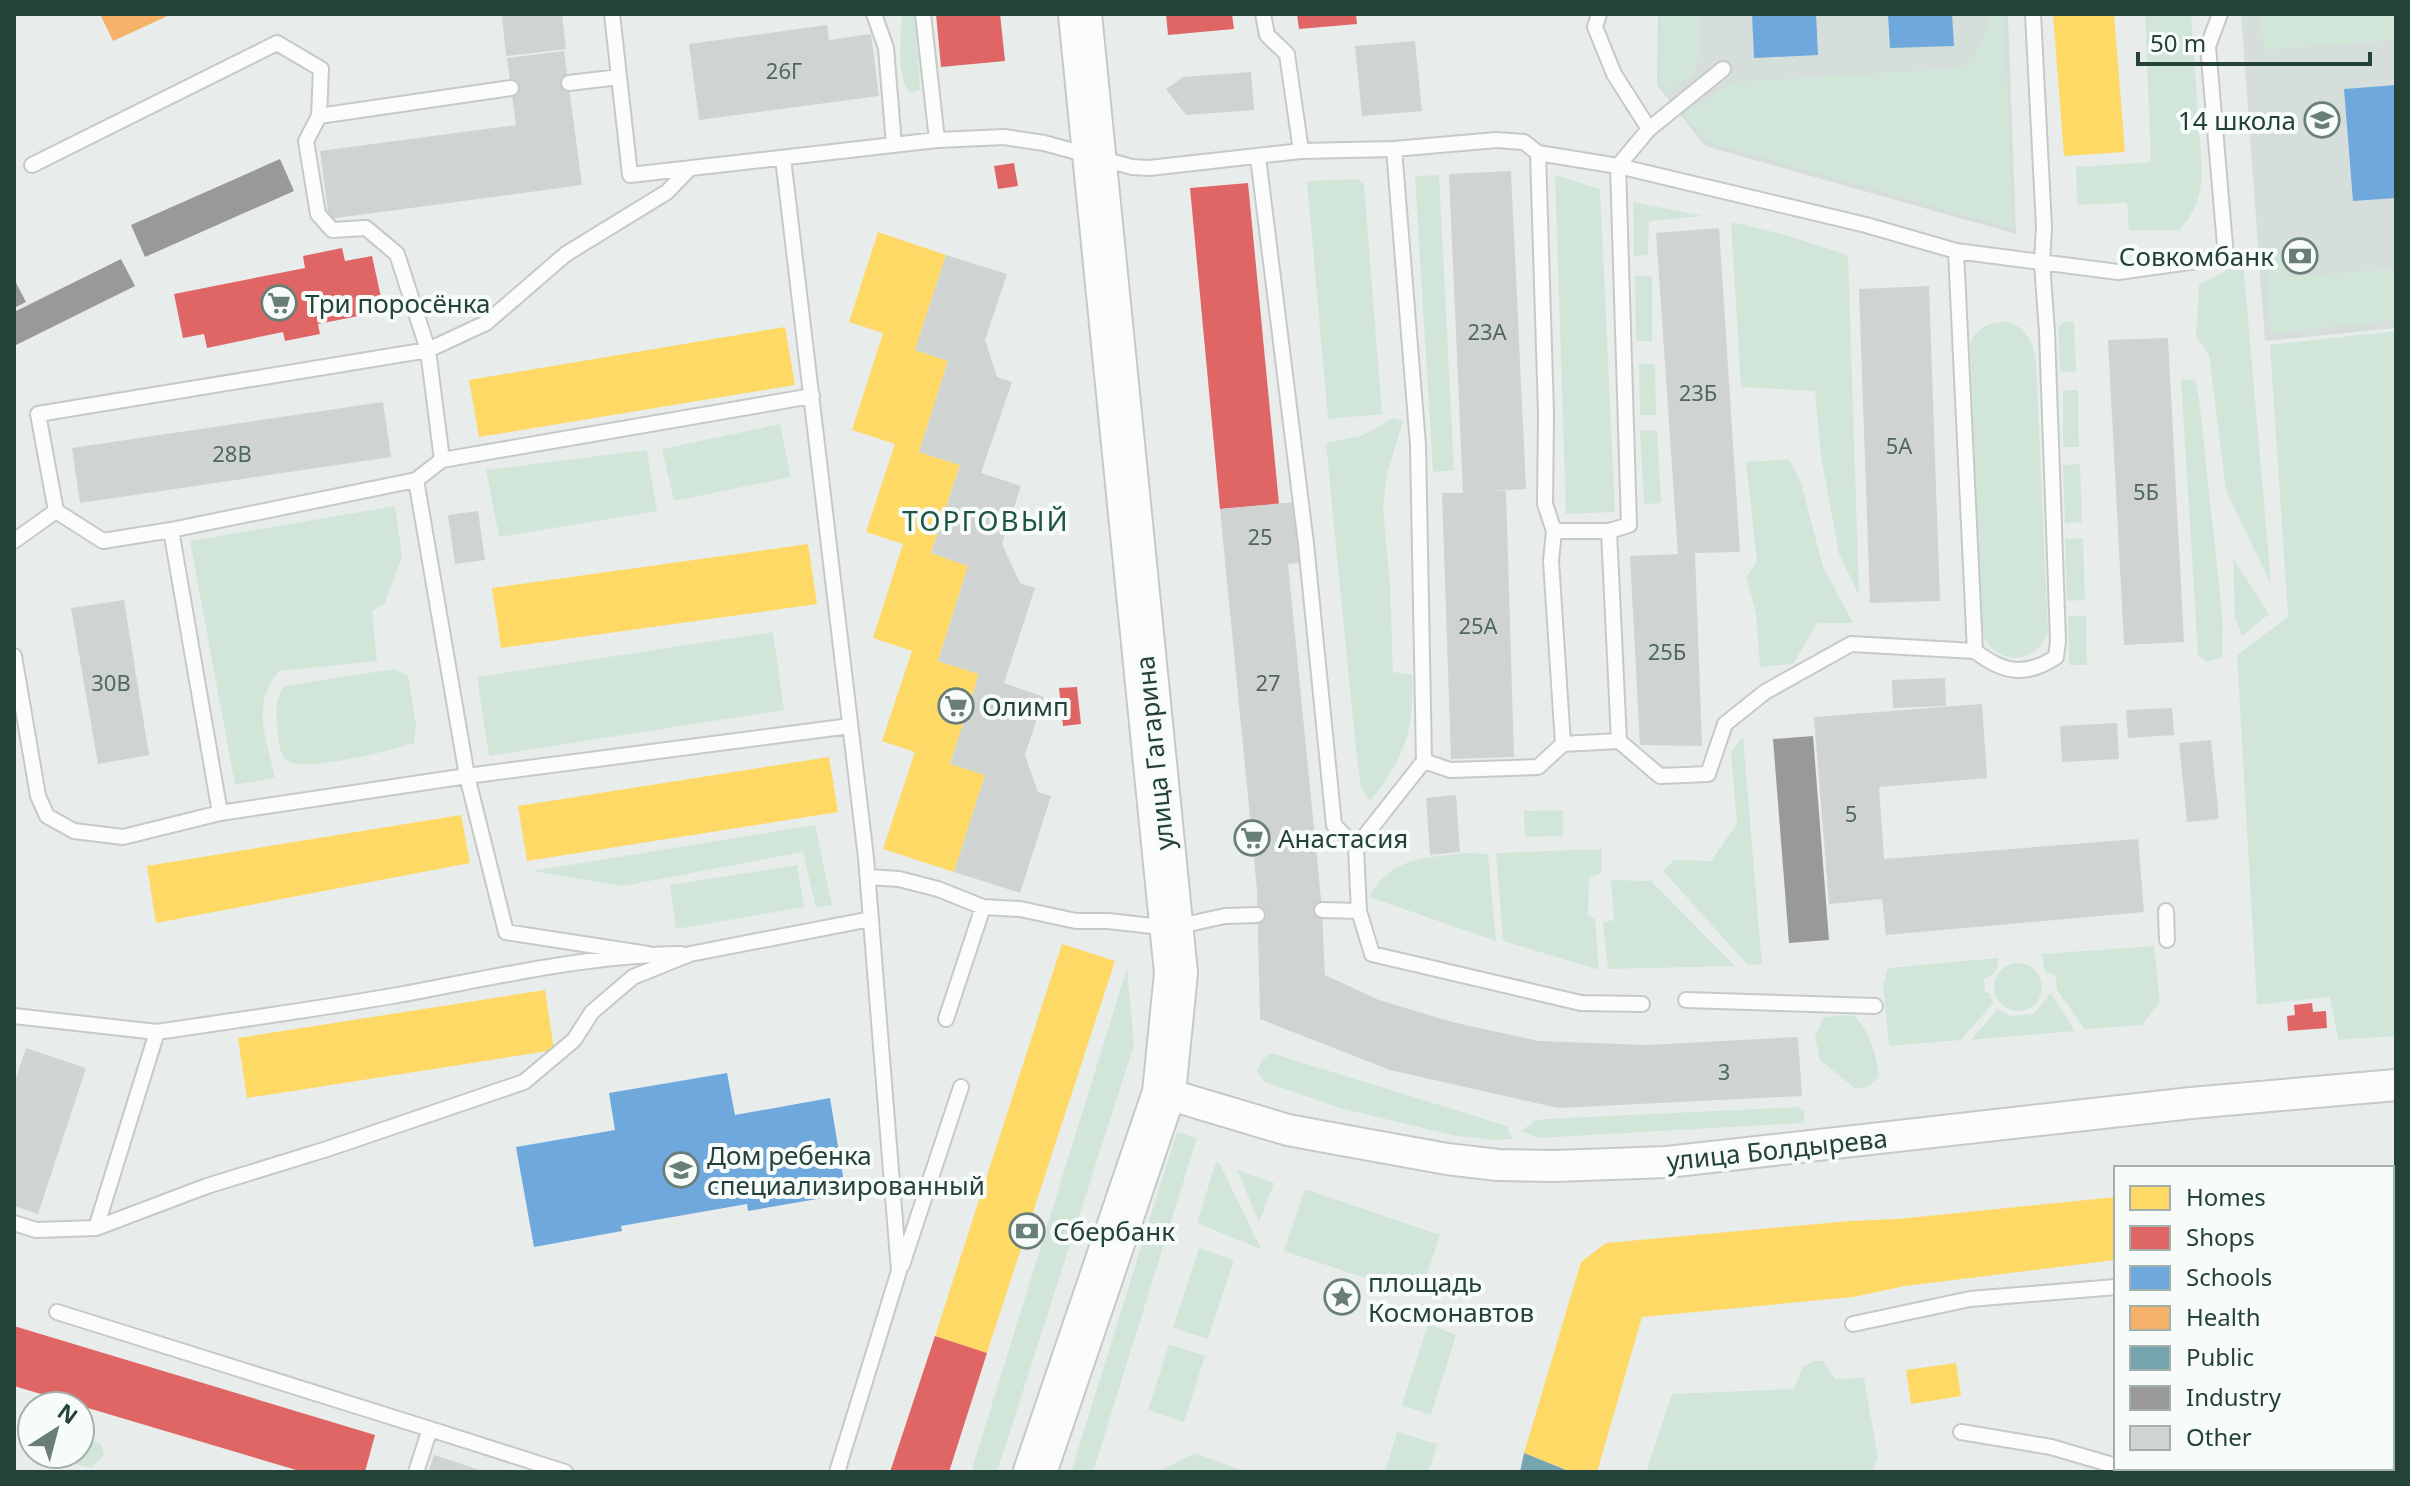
<svg xmlns="http://www.w3.org/2000/svg" width="2410" height="1486" viewBox="0 0 2410 1486" font-family="'Noto Sans',sans-serif">
	<style>
		.built { fill: #d6dedb }
		.green { fill: #d1e6d8 }
		.homes { fill: #ffd966 }
		.shops { fill: #e06666 }
		.schools { fill: #6fa8dc }
		.health { fill: #f6b26b }
		.public { fill: #76a5af }
		.industry { fill: #999 }
		.building { fill: #cfd4d2 }
		.lines { fill: none; stroke-linecap: round; stroke-linejoin: round }
		.lane-casing { stroke: #c5cac8; stroke-width: 18 }
		.street-casing { stroke: #c5cac8; stroke-width: 34 }
		.secondary-casing { stroke: #c3cbc8; stroke-width: 46 }
		.lane { stroke: #fcfcfc; stroke-width: 14 }
		.street { stroke: #fcfcfc; stroke-width: 30 }
		.secondary { stroke: #fcfcfc; stroke-width: 42 }
		.labels { text-anchor: middle; dominant-baseline: central; stroke-width: 8; stroke-linejoin: round; paint-order: stroke }
		.number-label { font-size: 22px; fill: #506761 }
		.poi-label { font-size: 26px; fill: #24423a; stroke: #f7fbf9; text-anchor: start }
		.street-label { font-size: 26px; fill: #24423a; stroke: #f7fbf9 }
		.neighbourhood-label { font-size: 28px; letter-spacing: 2px; fill: #1f5548; stroke: #f7fbf9 }
	</style>
	<rect width="100%" height="100%" fill="#e8edeb"/>
	<path class="built" d="M 1658,14 L 2008,14 L 2016,234 L 1705,146 L 1657,85 Z
		M 2241,14 L 2396,14 L 2396,328 L 2265,341 Z"/>
	<path class="green" d="M 902,14 L 915,14 L 916,20 L 920,90 L 910,93 C 896,78 901,34 902,14 Z
		M 1661,14 L 1698,14 L 1698,59 L 1693,75 L 1680,82 L 1668,95 L 1659,84 Z
		M 1987,14 L 2004,14 L 2013,229 L 1708,142 L 1683,113 L 1695,105 L 1699,106 L 1712,95 L 1737,82 L 1961,68 C 1979,52 1989,39 1987,14 Z
		M 2145,14 L 2191,14 L 2202,170 C 2201,196 2197,210 2179,230 L 2129,230 L 2127,203 L 2077,205 L 2076,167 L 2151,162 Z
		M 2261,14 L 2396,14 L 2396,40 L 2264,50 Z
		M 1439,175 L 1454,470 L 1433,472 L 1415,176 Z
		M 1555,175 L 1600,189 L 1615,512 L 1566,514 Z
		M 1357,179 L 1364,184 L 1382,414 L 1328,419 L 1307,181 Z
		M 1633,202 L 1703,216 L 1649,221 L 1648,255 L 1634,256 Z
		M 1731,222 L 1782,234 L 1848,255 L 1859,595 L 1839,554 L 1821,456 L 1815,391 L 1741,387 Z
		M 2284,254 L 2286,277 L 2396,269 L 2396,320 L 2271,333 L 2267,256 Z
		M 2243,261 L 2271,584 L 2226,491 L 2209,355 L 2196,336 L 2199,285 Z
		M 1635,276 L 1652,276 L 1652,341 L 1636,341 Z
		M 2064,321 L 2074,322 L 2076,372 L 2060,371 L 2058,328 Z
		M 2009,322 C 2026,329 2033,341 2036,360 L 2048,633 C 2035,666 1995,666 1982,633 L 1970,342 C 1980,325 1990,322 2009,322 Z
		M 2396,331 L 2396,1036 L 2338,1040 L 2330,997 L 2257,1005 L 2237,655 L 2288,617 L 2270,345 Z
		M 1639,364 L 1655,364 L 1656,415 L 1640,415 Z
		M 2181,379 L 2195,380 L 2199,398 L 2223,622 L 2222,657 L 2207,662 L 2198,655 Z
		M 2063,390 L 2078,390 L 2079,447 L 2063,447 Z
		M 1393,418 L 1403,421 L 1387,474 L 1383,509 L 1390,584 L 1393,672 L 1412,675 C 1415,730 1404,759 1370,801 L 1361,789 L 1355,741 L 1326,443 L 1361,436 Z
		M 780,424 L 791,477 L 674,501 L 662,449 Z
		M 1657,430 L 1661,503 L 1644,504 L 1640,431 Z
		M 647,450 L 657,511 L 499,537 L 486,470 Z
		M 1789,459 L 1801,483 L 1823,566 L 1853,623 L 1818,623 L 1793,664 L 1760,667 L 1756,614 L 1746,577 L 1757,561 L 1746,462 Z
		M 2080,464 L 2082,522 L 2065,523 L 2063,465 Z
		M 395,506 L 402,556 L 385,603 L 372,611 L 377,661 L 279,671 C 250,704 267,739 275,778 L 235,785 L 190,541 Z
		M 2083,538 L 2085,600 L 2067,601 L 2065,539 Z
		M 2233,558 L 2269,614 L 2242,636 L 2235,617 Z
		M 2068,616 L 2086,616 L 2087,665 L 2069,665 Z
		M 773,632 L 784,710 L 489,756 L 477,677 Z
		M 394,669 L 408,675 L 416,725 L 414,743 C 393,750 305,773 288,761 C 279,755 279,743 278,733 C 276,715 274,702 284,686 Z
		M 1743,737 L 1762,965 L 1747,964 L 1663,871 L 1674,860 L 1711,861 L 1737,824 L 1731,752 Z
		M 1563,810 L 1563,836 L 1525,837 L 1524,811 Z
		M 815,825 L 832,905 L 816,908 L 803,852 L 623,886 L 532,871 Z
		M 1602,849 L 1601,874 L 1589,877 L 1588,916 L 1595,919 L 1599,970 L 1503,941 L 1496,853 Z
		M 1467,853 L 1488,854 L 1496,941 L 1369,897 C 1391,856 1426,858 1467,853 Z
		M 797,865 L 804,907 L 676,929 L 670,885 Z
		M 1611,880 L 1651,881 L 1735,966 L 1608,969 L 1603,922 L 1614,920 Z
		M 2154,946 L 2160,1002 L 2142,1025 L 2085,1029 L 2057,990 L 2055,974 L 2045,973 L 2042,954 Z
		M 1998,958 C 1998,970 1995,974 1984,979 L 1985,993 L 1989,993 L 1993,1003 L 1961,1040 L 1889,1046 L 1883,985 L 1888,968 Z
		M1994 987a24 24 0 1 1 48 0a24 24 0 1 1-48 0Z
		M 1127,968 L 1134,1045 L 997,1472 L 971,1472 Z
		M 2051,993 L 2075,1031 L 1971,1040 L 1998,1009 L 2010,1016 L 2033,1014 Z
		M 1844,1015 L 1856,1017 C 1871,1035 1876,1054 1879,1077 L 1867,1087 L 1856,1089 L 1820,1060 L 1815,1036 L 1824,1017 Z
		M 1271,1053 L 1507,1126 L 1512,1139 L 1495,1140 L 1456,1136 L 1340,1108 L 1265,1082 L 1257,1071 L 1263,1059 Z
		M 1799,1107 L 1805,1112 L 1803,1123 L 1538,1138 L 1522,1131 L 1534,1121 L 1544,1119 Z
		M 1177,1132 L 1197,1138 L 1093,1472 L 1071,1472 Z
		M 1216,1162 L 1220,1164 L 1261,1249 L 1197,1223 Z
		M 1237,1170 L 1274,1183 L 1259,1222 Z
		M 1305,1189 L 1440,1235 L 1420,1296 L 1284,1251 Z
		M 1199,1248 L 1234,1260 L 1208,1339 L 1173,1328 Z
		M 1428,1324 L 1456,1335 L 1431,1415 L 1402,1405 Z
		M 1169,1344 L 1205,1356 L 1184,1422 L 1148,1410 Z
		M 1814,1361 L 1823,1361 L 1835,1379 L 1864,1378 L 1878,1458 L 1872,1472 L 1646,1472 L 1672,1394 L 1794,1389 L 1803,1367 Z
		M 1397,1432 L 1437,1444 L 1429,1472 L 1385,1472 Z
		M 80,1437 L 101,1444 L 104,1455 L 91,1468 L 36,1454 L 80,1454 Z
		M 1195,1453 L 1241,1470 L 1240,1472 L 1157,1472 Z"/>
	<path class="homes" d="M 2053,14 L 2114,14 L 2125,152 L 2064,156 Z
		M 878,232 L 946,255 L 915,350 L 948,361 L 919,452 L 960,465 L 931,553 L 968,566 L 938,661 L 979,674 L 950,764 L 985,775 L 954,872 L 883,849 L 915,752 L 882,741 L 912,651 L 873,638 L 903,544 L 866,532 L 895,444 L 852,430 L 883,333 L 849,322 Z
		M 785,327 L 795,385 L 479,437 L 469,380 Z
		M 808,544 L 817,604 L 501,648 L 492,588 Z
		M 829,757 L 838,812 L 527,861 L 518,806 Z
		M 461,815 L 470,863 L 156,923 L 147,866 Z
		M 1062,944 L 1115,961 L 987,1353 L 935,1336 Z
		M 545,990 L 554,1050 L 247,1098 L 238,1038 Z
		M 2116,1197 L 2116,1260 L 1905,1286 L 1853,1297 L 1642,1317 L 1597,1472 L 1572,1472 L 1524,1453 L 1581,1262 L 1606,1243 L 1850,1221 L 1898,1219 Z
		M 2392,1229 L 2396,1229 L 2396,1438 L 2393,1449 Z
		M 1956,1363 L 1961,1396 L 1911,1404 L 1906,1370 Z
		M 2326,1468 L 2387,1468 L 2385,1472 L 2325,1472 Z"/>
	<path class="shops" d="M 936,14 L 1000,14 L 1005,61 L 941,67 Z
		M 1166,14 L 1232,14 L 1234,29 L 1168,35 Z
		M 1297,14 L 1356,14 L 1357,24 L 1299,29 Z
		M 1014,163 L 1018,186 L 998,189 L 994,166 Z
		M 1248,183 L 1279,504 L 1220,509 L 1190,188 Z
		M 342,248 L 345,261 L 372,256 L 384,311 L 318,324 L 320,334 L 285,341 L 283,332 L 207,348 L 204,334 L 183,338 L 174,294 L 305,268 L 303,256 Z
		M 1077,687 L 1081,724 L 1063,726 L 1059,688 Z
		M 2312,1003 L 2313,1012 L 2326,1011 L 2327,1028 L 2288,1031 L 2287,1016 L 2295,1015 L 2294,1005 Z
		M 2396,1170 L 2396,1227 L 2392,1228 L 2392,1171 Z
		M 14,1326 L 375,1435 L 365,1472 L 303,1472 L 14,1386 Z
		M 935,1336 L 987,1353 L 949,1472 L 890,1472 Z"/>
	<path class="schools" d="M 1752,14 L 1816,14 L 1818,55 L 1754,58 Z
		M 1888,14 L 1952,14 L 1954,46 L 1890,48 Z
		M 2396,85 L 2396,198 L 2353,201 L 2344,89 Z
		M 727,1073 L 735,1115 L 830,1098 L 846,1194 L 748,1211 L 747,1204 L 621,1226 L 622,1231 L 534,1247 L 516,1147 L 615,1130 L 609,1093 Z"/>
	<path class="health" d="M 100,14 L 172,14 L 113,41 Z"/>
	<path class="public" d="M 1524,1453 L 1571,1472 L 1520,1472 Z"/>
	<path class="industry" d="M 280,159 L 294,191 L 145,257 L 131,225 Z
		M 121,259 L 135,286 L 14,346 L 14,312 Z
		M 14,279 L 26,302 L 14,308 Z
		M 1813,736 L 1829,940 L 1789,943 L 1773,739 Z"/>
	<path class="building" d="M 502,14 L 562,14 L 566,49 L 506,56 Z
		M 827,25 L 829,40 L 871,34 L 879,96 L 699,120 L 689,44 Z
		M 1415,41 L 1422,111 L 1362,116 L 1355,46 Z
		M 564,51 L 582,185 L 329,219 L 320,151 L 516,125 L 507,58 Z
		M 1251,72 L 1254,110 L 1186,115 L 1166,89 L 1183,77 Z
		M 1511,171 L 1526,489 L 1488,491 L 1506,491 L 1514,757 L 1451,759 L 1442,493 L 1463,493 L 1449,174 Z
		M 1719,228 L 1740,552 L 1695,553 L 1702,746 L 1640,745 L 1630,556 L 1678,554 L 1656,233 Z
		M 946,255 L 1007,274 L 985,340 L 997,377 L 1012,382 L 981,473 L 1021,486 L 1002,544 L 1020,583 L 1035,588 L 1004,683 L 1044,697 L 1025,755 L 1038,792 L 1051,796 L 1020,893 L 954,872 L 985,775 L 950,764 L 979,674 L 938,661 L 968,566 L 931,553 L 960,465 L 919,452 L 948,361 L 915,350 Z
		M 1929,286 L 1940,601 L 1870,603 L 1859,289 Z
		M 2168,338 L 2184,642 L 2124,645 L 2108,340 Z
		M 383,402 L 391,457 L 80,503 L 72,448 Z
		M 1295,502 L 1300,563 L 1288,564 L 1322,910 L 1325,975 L 1379,1000 L 1452,1022 L 1539,1041 L 1647,1045 L 1798,1037 L 1802,1096 L 1558,1108 L 1390,1070 L 1260,1019 L 1257,890 L 1220,509 Z
		M 478,511 L 485,560 L 455,564 L 448,515 Z
		M 124,600 L 149,755 L 98,764 L 71,608 Z
		M 1945,678 L 1946,706 L 1893,708 L 1892,680 Z
		M 1982,704 L 1987,778 L 1879,787 L 1884,859 L 2138,839 L 2144,912 L 1886,935 L 1882,899 L 1829,904 L 1814,717 Z
		M 2172,708 L 2174,735 L 2128,738 L 2126,710 Z
		M 2117,723 L 2119,759 L 2062,762 L 2060,726 Z
		M 2211,740 L 2219,819 L 2187,822 L 2179,743 Z
		M 1456,795 L 1460,852 L 1430,855 L 1426,798 Z
		M 26,1048 L 86,1068 L 38,1214 L 14,1206 L 14,1084 Z
		M 434,1455 L 483,1471 L 483,1472 L 428,1472 Z"/>
	<g class="lines">
		<defs>
			<path id="lane" d="M 612,14 L 630,175 L 937,140 L 1004,137 L 1044,143 L 1132,167 L 1149,168 L 1301,151 L 1394,149 L 1496,140 L 1524,142 L 1538,153 L 1618,166 L 1866,225 L 1956,251 L 2118,272 L 2226,257 L 2208,46 L 2220,14
				M 874,14 L 886,48 L 894,145
				M 923,14 L 937,140
				M 1263,14 L 1267,35 L 1287,54 L 1301,151
				M 1599,14 L 1595,27 L 1614,74 L 1649,129
				M 569,83 L 619,77
				M 319,116 L 511,88
				M 1538,153 L 1546,414 L 1545,504 L 1554,531 L 1609,531 L 1629,525 L 1618,166 L 1649,129 L 1723,69
				M 1258,157 L 1306,544 L 1334,825 L 1356,847 L 1359,911 L 1372,954 L 1581,1003 L 1642,1004
				M 783,158 L 866,858 L 899,1271 L 837,1472
				M 32,165 L 277,43 L 321,69 L 319,116 L 306,141 L 318,214 L 332,230 L 366,228 L 397,254 L 428,350 L 442,460
				M 690,168 L 667,192 L 566,254 L 486,323 L 428,350 L 38,414 L 56,511 L 103,541 L 171,530 L 416,480 L 442,460 L 812,396
				M 416,480 L 467,776 L 850,726
				M 171,530 L 220,813 L 467,776 L 506,932 L 648,954
				M 1554,531 L 1551,561 L 1563,744
				M 14,541 L 56,511
				M 1975,651 C 2003,673 2026,677 2056,657 L 2058,641 L 2047,332 L 2042,263 L 2044,227 L 2033,14
				M 14,656 L 38,796 L 47,816 L 74,831 L 123,837 L 220,813
				M 1619,741 L 1660,776 L 1708,774 L 1725,724 L 1765,692 L 1851,644 L 1975,651 L 1956,251
				M 1424,761 L 1450,770 L 1538,767 L 1563,744 L 1619,741 L 1609,531
				M 1356,847 L 1424,761 L 1418,445 L 1394,149
				M 868,877 L 899,879 L 938,889 L 983,907 L 1020,909 L 1076,921 L 1108,921 L 1170,928 L 1225,916 L 1257,915
				M 1322,910 L 1359,911
				M 2166,911 L 2167,940
				M 1686,1000 L 1875,1006
				M 14,1016 L 157,1032
				M 946,1019 L 983,907
				M 14,1223 L 36,1230 L 96,1228 L 207,1186 L 327,1149 L 524,1082 L 574,1040 L 592,1012 L 633,977 L 690,954 L 871,919
				M 96,1228 L 157,1032 C 237,1020 318,1009 398,995 C 491,978 586,955 681,954
				M 902,1265 L 961,1087
				M 57,1312 L 430,1429
				M 1853,1324 L 1970,1299 L 2116,1287
				M 1961,1432 L 2051,1447 L 2116,1466
				M 416,1472 L 430,1429 L 565,1472
				M 2262,1472 L 2264,1468"/>
			<path id="street" d="M 1164,1093 L 1288,1130 L 1342,1140 L 1447,1159 L 1498,1165 L 1555,1166 L 1667,1162 L 2191,1103 L 2396,1085"/>
			<path id="secondary" d="M 1035,1472 L 1164,1093 L 1176,973 L 1080,14"/>
		</defs>
		<use href="#lane" class="lane-casing"/>
		<use href="#street" class="street-casing"/>
		<use href="#secondary" class="secondary-casing"/>
		<use href="#lane" class="lane"/>
		<use href="#street" class="street"/>
		<use href="#secondary" class="secondary"/>
	</g>
	<defs>
		<symbol id="school-ring" viewBox="-11 -11 22 22"><circle r="9.5" fill="#f7fbf9" stroke="#697e78" stroke-width="1.5"/><path d="M0-5L7-2L0 1L-7-2ZM-4 1L0 2.5L4 1V4Q0 6-4 4Z" fill="#697e78"/></symbol>
		<symbol id="bank-ring" viewBox="-11 -11 22 22"><circle r="9.5" fill="#f7fbf9" stroke="#697e78" stroke-width="1.5"/><path d="M-6-4H6V4H-6ZM0-2.3a2.3 2.3 0 1 0 0 4.6a2.3 2.3 0 1 0 0-4.6Z" fill="#697e78"/></symbol>
		<symbol id="supermarket-ring" viewBox="-11 -11 22 22"><circle r="9.5" fill="#f7fbf9" stroke="#697e78" stroke-width="1.5"/><path d="M-6-5.5h2.5l.6 2H6L4.5 2H-2.5L-4.4-4H-6ZM-1.5 3.2a1.3 1.3 0 1 0 .1 0ZM3 3.2a1.3 1.3 0 1 0 .1 0Z" fill="#697e78"/></symbol>
		<symbol id="sight-ring" viewBox="-11 -11 22 22"><circle r="9.5" fill="#f7fbf9" stroke="#697e78" stroke-width="1.5"/><path d="M0-6L1.8-2.2L6-1.7L2.9 1.2L3.7 5.4L0 3.3L-3.7 5.4L-2.9 1.2L-6-1.7L-1.8-2.2Z" fill="#697e78"/></symbol>
	</defs>
	<g fill-rule="evenodd">
		<use href="#school-ring" x="2302" y="100" width="40" height="40"/>
		<use href="#bank-ring" x="2280" y="236" width="40" height="40"/>
		<use href="#supermarket-ring" x="259" y="283" width="40" height="40"/>
		<use href="#supermarket-ring" x="936" y="686" width="40" height="40"/>
		<use href="#supermarket-ring" x="1232" y="818" width="40" height="40"/>
		<use href="#school-ring" x="661" y="1150" width="40" height="40"/>
		<use href="#bank-ring" x="1007" y="1211" width="40" height="40"/>
		<use href="#sight-ring" x="1322" y="1277" width="40" height="40"/>
	</g>
	<g class="labels">
		<g class="number-label">
			<text x="784" y="70">26Г</text>
			<text x="1487" y="331">23А</text>
			<text x="1698" y="392">23Б</text>
			<text x="1899" y="445">5А</text>
			<text x="232" y="453">28В</text>
			<text x="2146" y="491">5Б</text>
			<text x="1260" y="536">25</text>
			<text x="1478" y="625">25А</text>
			<text x="1667" y="651">25Б</text>
			<text x="111" y="682">30В</text>
			<text x="1268" y="682">27</text>
			<text x="1851" y="813">5</text>
			<text x="1724" y="1071">3</text>
		</g>
		<g class="poi-label">
			<text x="2296" y="120" text-anchor="end">14 школа</text>
			<text x="2274" y="256" text-anchor="end">Совкомбанк</text>
			<text x="305" y="303">Три поросёнка</text>
			<text x="982" y="706">Олимп</text>
			<text x="1278" y="838">Анастасия</text>
			<text x="707" y="1155">Дом ребенка<tspan x="707" dy="30">специализированный</tspan></text>
			<text x="1053" y="1231">Сбербанк</text>
			<text x="1368" y="1282">площадь<tspan x="1368" dy="30">Космонавтов</tspan></text>
		</g>
		<g class="street-label">
			<text transform="translate(1154 753) rotate(-96)">улица Гагарина</text>
			<text transform="translate(1777 1149) rotate(-6)">улица Болдырева</text>
		</g>
		<g class="neighbourhood-label">
			<text x="986" y="520">ТОРГОВЫЙ</text>
		</g>
	</g>
	<rect width="2410" height="1486" fill="none" stroke="#24423a" stroke-width="32"/>
	<rect x="2114" y="1166" width="280" height="304" fill="#f7fbf9" stroke="#a3b1ad" stroke-width="2"/>
	<rect x="2130" y="1186" width="40" height="24" fill="#ffd966" stroke="#a3b1ad" stroke-width="2"/>
	<text x="2186" y="1206" font-size="24" fill="#24423a">Homes</text>
	<rect x="2130" y="1226" width="40" height="24" fill="#e06666" stroke="#a3b1ad" stroke-width="2"/>
	<text x="2186" y="1246" font-size="24" fill="#24423a">Shops</text>
	<rect x="2130" y="1266" width="40" height="24" fill="#6fa8dc" stroke="#a3b1ad" stroke-width="2"/>
	<text x="2186" y="1286" font-size="24" fill="#24423a">Schools</text>
	<rect x="2130" y="1306" width="40" height="24" fill="#f6b26b" stroke="#a3b1ad" stroke-width="2"/>
	<text x="2186" y="1326" font-size="24" fill="#24423a">Health</text>
	<rect x="2130" y="1346" width="40" height="24" fill="#76a5af" stroke="#a3b1ad" stroke-width="2"/>
	<text x="2186" y="1366" font-size="24" fill="#24423a">Public</text>
	<rect x="2130" y="1386" width="40" height="24" fill="#999999" stroke="#a3b1ad" stroke-width="2"/>
	<text x="2186" y="1406" font-size="24" fill="#24423a">Industry</text>
	<rect x="2130" y="1426" width="40" height="24" fill="#cfd4d2" stroke="#a3b1ad" stroke-width="2"/>
	<text x="2186" y="1446" font-size="24" fill="#24423a">Other</text>
	<g transform="translate(56 1430) rotate(36)"><circle r="38" fill="#f7fbf9" stroke="#a3b1ad" stroke-width="2"/>
	<path d="M0-6L14 30L0 20L-14 30Z" fill="#697e78"/>
	<text y="-12" font-size="22" font-weight="bold" text-anchor="middle" fill="#24423a">N</text>
	</g>
	<path d="M2138 52v12h232v-12" fill="none" stroke="#24423a" stroke-width="4"/>
	<text x="2150" y="52" font-size="24" fill="#24423a" stroke="#f7fbf9" stroke-width="6" paint-order="stroke">50 m</text>
</svg>
